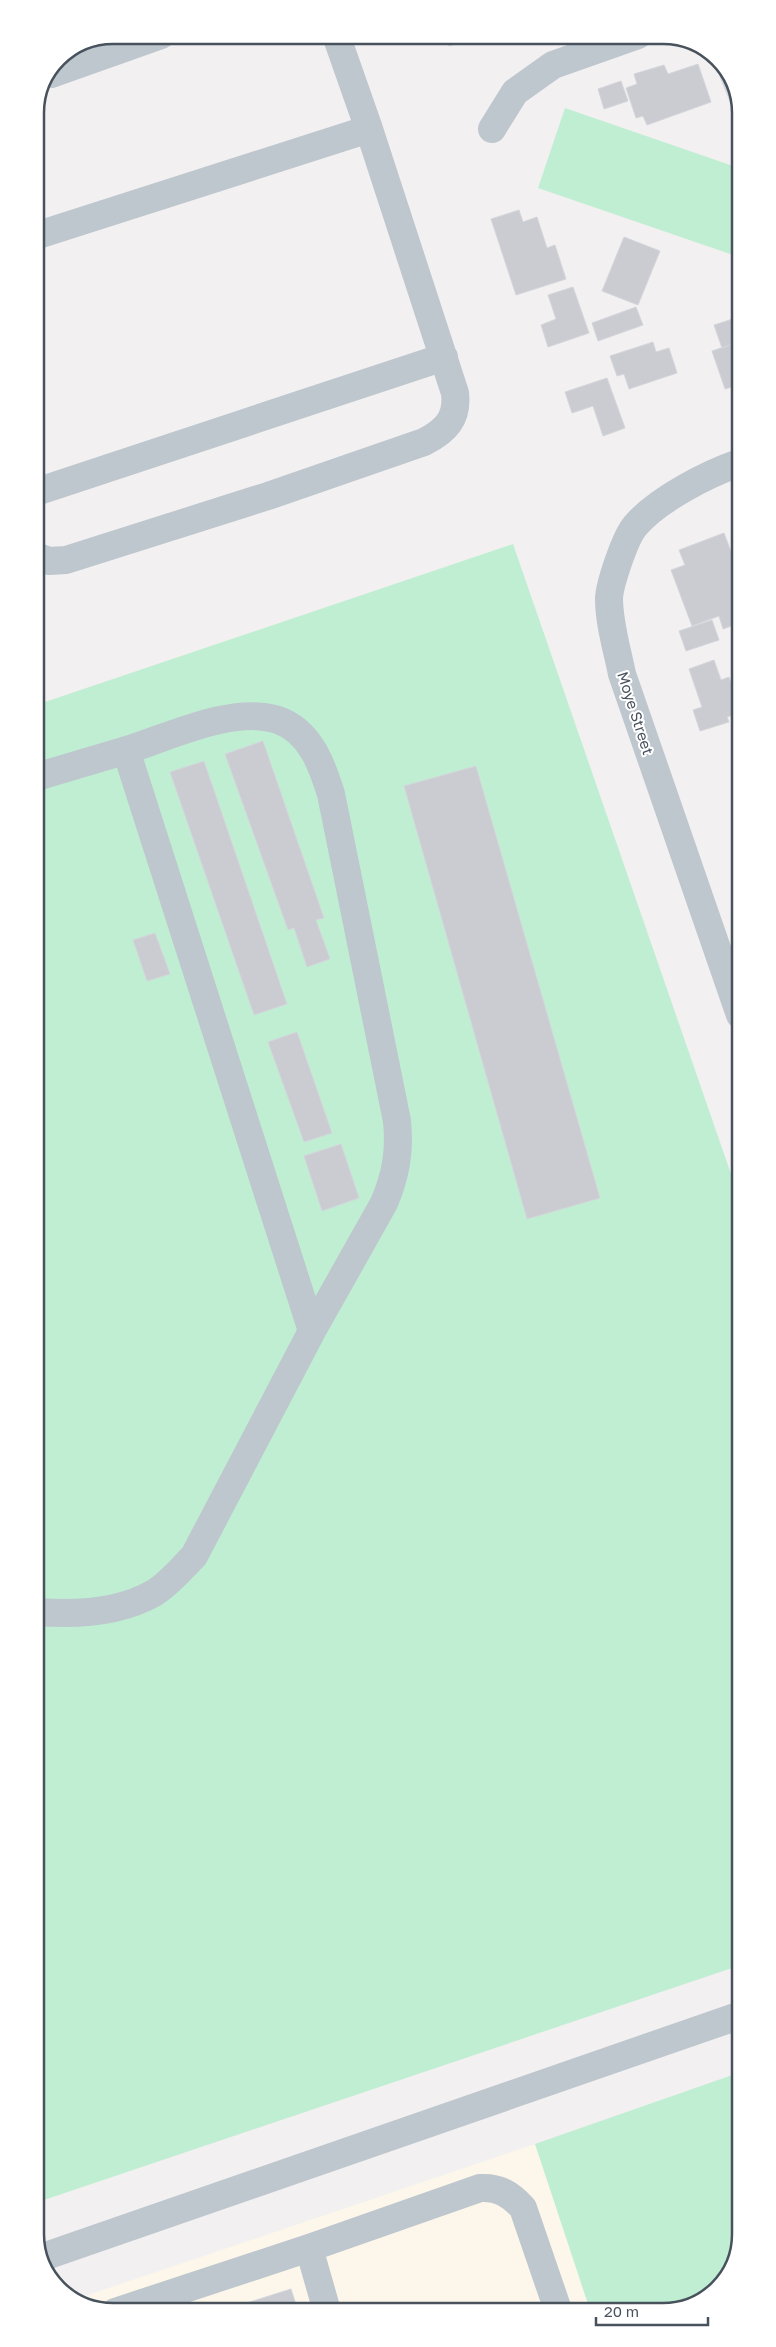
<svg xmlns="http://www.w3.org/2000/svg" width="776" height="2347" viewBox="0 0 776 2347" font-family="'Golos Text',sans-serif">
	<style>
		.commercial { fill: #fcf7ea }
		.green { fill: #c0eed3 }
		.building { fill: #caccd2; stroke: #d4d6db }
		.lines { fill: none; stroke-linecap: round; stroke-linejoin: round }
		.minor { stroke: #bec6ce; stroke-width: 28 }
		.labels { text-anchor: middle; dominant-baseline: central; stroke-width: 4; stroke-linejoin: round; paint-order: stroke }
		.street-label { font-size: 15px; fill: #48525d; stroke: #fff }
		.rim { fill: none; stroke: #48525d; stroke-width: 2.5 }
	</style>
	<rect width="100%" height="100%" fill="#f2f0f0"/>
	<path class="commercial" d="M 535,2144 L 590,2310 L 107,2312 L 76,2299 Z"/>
	<path class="green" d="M 565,108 L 739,168 L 739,257 L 538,188 Z
		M 513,544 L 740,1200 L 741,1965 L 38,2202 L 36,705 Z
		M 741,2072 L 741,2235 L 725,2282 L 683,2309 L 590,2310 L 535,2144 Z"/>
	<path class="building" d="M 446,35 L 475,35 L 476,38 L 449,46 Z
		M 698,64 L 711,102 L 647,125 L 643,116 L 636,118 L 626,88 L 637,84 L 634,74 L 664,65 L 668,74 Z
		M 725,72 L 738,93 L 738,110 L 734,111 L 719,74 Z
		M 621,81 L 628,101 L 604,109 L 598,89 Z
		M 519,210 L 523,222 L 537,217 L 547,248 L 555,245 L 566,279 L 516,295 L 491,219 Z
		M 624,237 L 660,251 L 638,305 L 602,291 Z
		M 573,287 L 589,333 L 548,347 L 541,325 L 556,319 L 548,295 Z
		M 636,307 L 643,325 L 598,341 L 592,323 Z
		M 739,317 L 739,342 L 722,348 L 714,325 Z
		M 653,342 L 656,352 L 669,348 L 677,373 L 629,389 L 624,374 L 617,376 L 610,356 Z
		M 739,342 L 739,385 L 725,389 L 712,351 Z
		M 607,378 L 625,428 L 603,436 L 593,406 L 572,413 L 565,392 Z
		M 724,533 L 739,573 L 739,623 L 723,629 L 719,616 L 692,626 L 671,570 L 685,565 L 679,550 Z
		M 712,620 L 719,640 L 686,651 L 679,631 Z
		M 739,643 L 739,659 L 734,645 Z
		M 714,660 L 721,680 L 729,677 L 734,691 L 739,689 L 739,713 L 727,717 L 729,722 L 700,731 L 693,710 L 702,707 L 689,669 Z
		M 263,741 L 324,918 L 316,920 L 330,959 L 307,967 L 294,928 L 288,930 L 225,754 Z
		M 739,747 L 739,794 L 732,775 L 739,773 L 731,750 Z
		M 204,761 L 287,1004 L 254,1015 L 170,772 Z
		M 476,766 L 600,1198 L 527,1219 L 404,786 Z
		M 155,933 L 170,974 L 147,981 L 133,940 Z
		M 297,1032 L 332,1133 L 304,1142 L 268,1042 Z
		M 341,1144 L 359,1198 L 322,1211 L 304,1156 Z
		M 291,2289 L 298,2311 L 235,2311 L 234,2307 Z"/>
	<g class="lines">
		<path class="minor" d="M 51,74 L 161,35
			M 492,129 L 515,92 L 553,65 L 638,35
			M 35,236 L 369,129
			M 739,463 C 707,474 657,500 635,526 C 625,538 610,583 609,598 C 609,624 617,649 622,674 L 740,1015
			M 36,492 L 444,357
			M 36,556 L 49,561 L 66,560 L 268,496 L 424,442 C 446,431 458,418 455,393 L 369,129 L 336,35
			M 126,750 L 312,1331
			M 36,777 C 66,768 97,759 127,750 C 169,737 234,705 278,720 C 310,731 322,765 331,794 L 397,1121 C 400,1151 396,1175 384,1203 L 312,1331 L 194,1556 C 181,1569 169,1584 154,1593 C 119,1613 75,1615 37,1612
			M 309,2248 L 327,2311
			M 40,2258 L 741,2015
			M 115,2312 L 309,2248 L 480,2188 C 499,2187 510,2194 523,2208 L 558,2310"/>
	</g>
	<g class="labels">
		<g class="street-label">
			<text transform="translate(636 713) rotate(72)">Moye Street</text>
		</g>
	</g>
	<path d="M0 0H776V2347H0ZM113 44H663A69 69 0 0 1 732 113V2234A69 69 0 0 1 663 2303H113A69 69 0 0 1 44 2234V113A69 69 0 0 1 113 44Z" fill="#fff" fill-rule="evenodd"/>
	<path class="rim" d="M113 44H663A69 69 0 0 1 732 113V2234A69 69 0 0 1 663 2303H113A69 69 0 0 1 44 2234V113A69 69 0 0 1 113 44Z"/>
	<path d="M596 2317v8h112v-8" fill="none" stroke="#48525d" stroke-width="2.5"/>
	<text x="604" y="2317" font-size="15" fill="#48525d" stroke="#ffffff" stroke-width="4" paint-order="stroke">20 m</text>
</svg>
